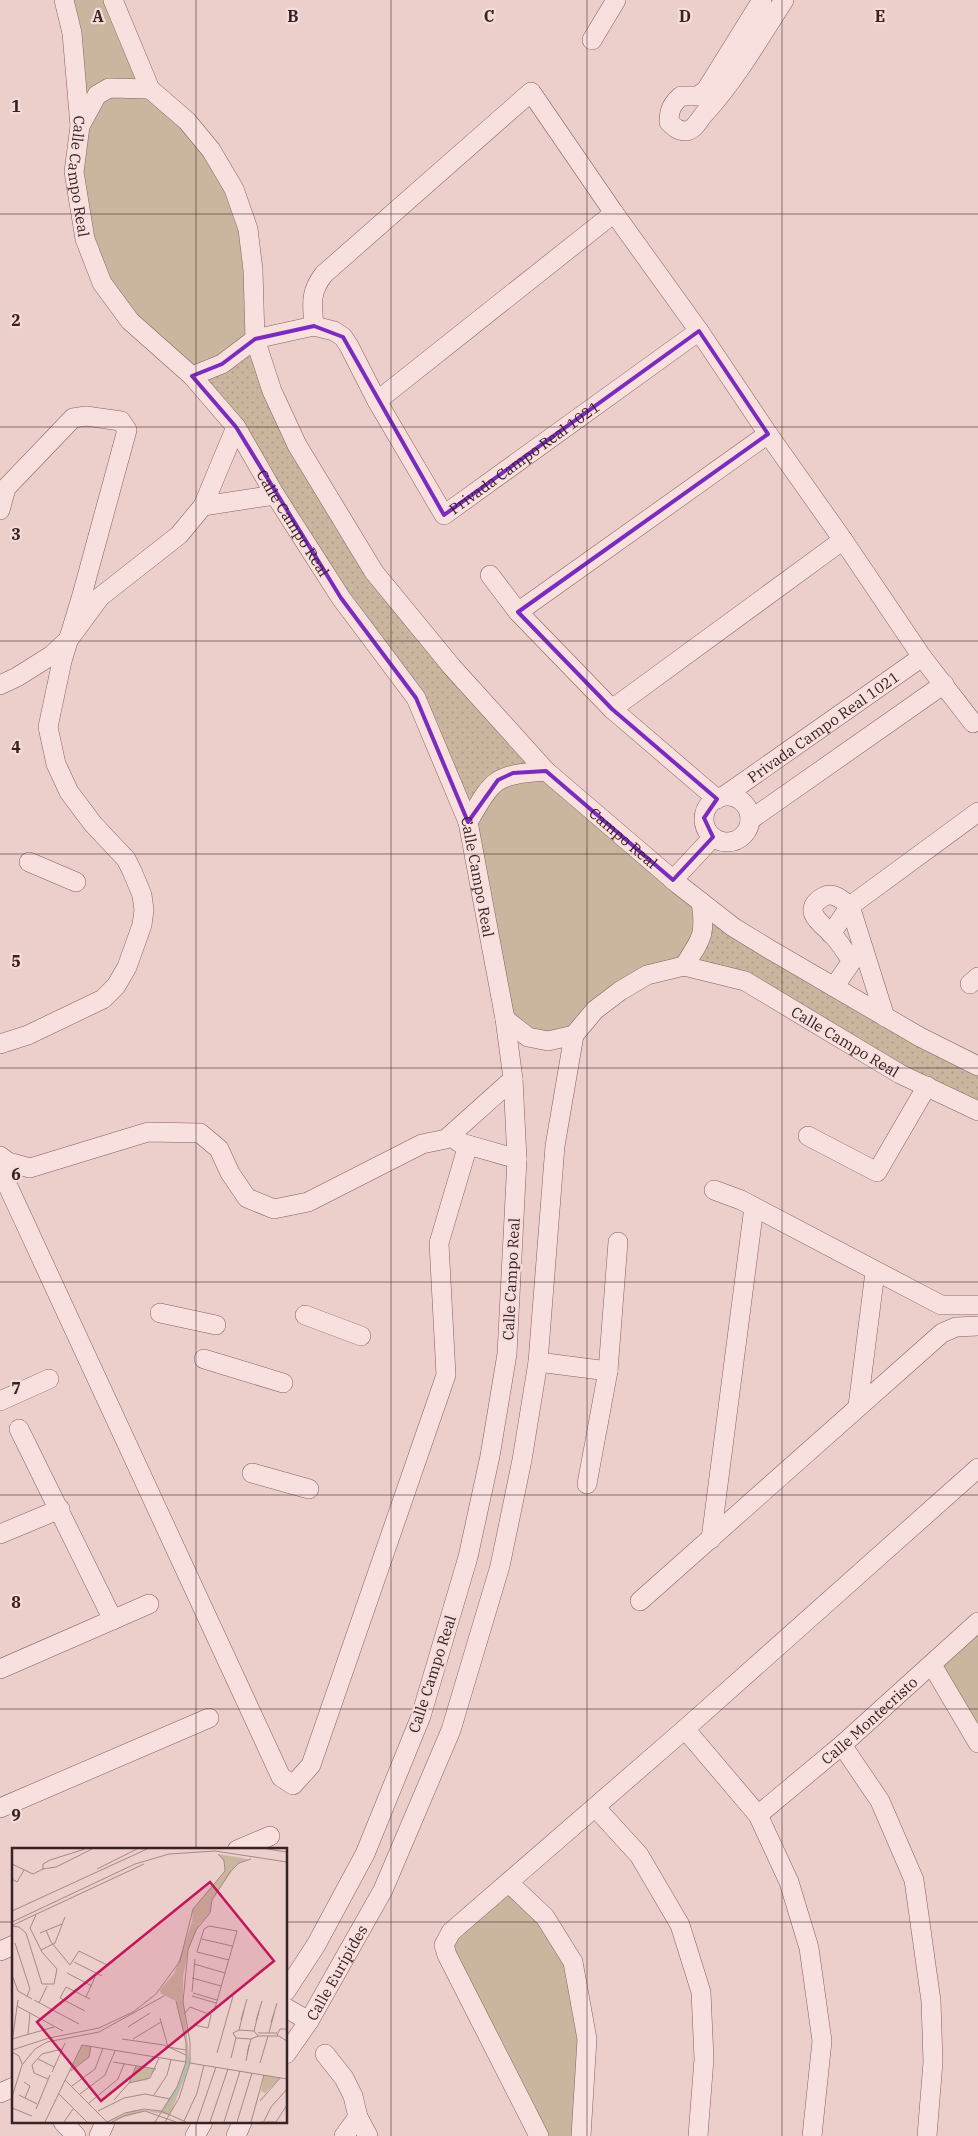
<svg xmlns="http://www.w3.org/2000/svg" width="978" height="2136" viewBox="0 0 978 2136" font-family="'IBM Plex Serif',serif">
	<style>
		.grass { fill: url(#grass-dots) }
		.park { fill: #cab69e }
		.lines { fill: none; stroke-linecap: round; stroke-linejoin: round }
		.minor-casing { stroke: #885f61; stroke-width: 20 }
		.minor { stroke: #f7e0dd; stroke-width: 19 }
		.marked { fill: none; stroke: #7b2cbf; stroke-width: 4; stroke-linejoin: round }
		.grid { fill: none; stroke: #392224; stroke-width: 1; stroke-opacity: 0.55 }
		.labels { text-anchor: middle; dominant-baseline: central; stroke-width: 4.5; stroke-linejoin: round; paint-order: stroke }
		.street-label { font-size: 15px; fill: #392224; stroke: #f4dcd9 }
		.inset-river { fill: none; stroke: #aac1ad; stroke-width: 2.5 }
		.inset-road { fill: none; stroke: #a48988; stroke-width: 1 }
		.view { fill: #c2185b; fill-opacity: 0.15; stroke: #c2185b; stroke-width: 2.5 }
		.inset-edge { fill: none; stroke: #392224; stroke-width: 2.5 }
		.grid-label { font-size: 16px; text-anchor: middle; font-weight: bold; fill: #392224; stroke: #f4dcd9; stroke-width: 4.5; stroke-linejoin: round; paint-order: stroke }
	</style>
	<defs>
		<pattern id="grass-dots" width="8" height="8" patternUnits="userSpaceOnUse" patternTransform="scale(1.25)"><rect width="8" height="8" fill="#cab69e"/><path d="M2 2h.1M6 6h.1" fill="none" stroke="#ae9c88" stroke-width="1.8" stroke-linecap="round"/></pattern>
	</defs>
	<rect width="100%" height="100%" fill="#ecceca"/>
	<path class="grass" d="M 255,339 L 272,391 L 374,572 L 546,771 L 468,822 L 416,698 L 192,376 Z
		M 701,902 L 978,1066 L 978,1111 L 745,981 L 684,966 Z"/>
	<path class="park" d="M 64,0 L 113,0 L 150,89 L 234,189 L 255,339 L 192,376 L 130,321 L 85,239 Z
		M 546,771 L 701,902 L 684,966 L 595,1010 L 548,1041 L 505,1019 L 468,822 L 486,791 Z
		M 978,1622 L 978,1743 L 932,1665 Z
		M 509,1883 L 573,1962 L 587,2039 L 581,2136 L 539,2136 L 447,1955 L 451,1932 Z"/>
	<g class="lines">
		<defs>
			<g id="minor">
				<path id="s1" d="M 64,0 L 72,33 L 80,126 L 74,172 L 85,239 L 102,283 L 130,321 L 192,376 L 236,427 L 275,495 L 341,598 L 416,698 L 468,822 L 505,1019 L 513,1079 L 517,1159 L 507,1354 L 490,1456 L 468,1557 L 421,1716 L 365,1854 L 316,1945 L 286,1991"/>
				<path id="s2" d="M 113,0 L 150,89 L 187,121 L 211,150 L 234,189 L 248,229 L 253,270 L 255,339 L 272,391 L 297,445 L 374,572 L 452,667 L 546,771 L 678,884 L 733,927 L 769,949 L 920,1037 L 978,1066"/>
				<path d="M 762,0 L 706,90 L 698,96 L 681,96 C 672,104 669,110 669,122 C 674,127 678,131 686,131 C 695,130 699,119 705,113 C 736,79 759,39 784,0"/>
				<path d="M 592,40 L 616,0"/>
				<path d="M 80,126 L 97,95 L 109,88 L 150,89"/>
				<path d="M 314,326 C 312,303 310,292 324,274 L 531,92 L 614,213 L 699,331 L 768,434 L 843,540 L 922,657 L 973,723"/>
				<path id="s3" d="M 192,376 L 222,364 L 255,339 L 314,326 L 334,331 L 343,337 L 349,346 L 377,401 L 444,515 L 699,331"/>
				<path d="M 377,401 L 614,213"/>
				<path d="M 203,506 L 275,495"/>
				<path d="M 0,510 L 6,488 L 73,418 L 86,416 L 121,421 L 127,430 L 82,595 L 62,661 L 48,727 L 56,764 L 69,792 L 93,824 L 126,859 L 132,871 L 142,895 L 144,910 L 142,925 L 127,967 L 116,986 L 103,999 L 28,1035 L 0,1044"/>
				<path d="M 490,575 L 518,612 L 612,709 L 717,799"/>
				<path d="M 518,612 L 768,434"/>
				<path d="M 0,685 L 17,677 L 52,655 L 69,639 L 100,597 L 179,535 L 203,506 L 236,427"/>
				<path d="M 612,709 L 843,540"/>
				<path id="s4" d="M 724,796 L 922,657"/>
				<circle cx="727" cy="819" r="23"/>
				<path d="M 750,820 L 944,684"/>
				<path d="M 468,822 C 494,778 494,775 546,771"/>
				<path d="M 29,862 L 76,882"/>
				<path d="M 673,880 L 713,837"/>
				<path d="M 831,934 L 850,906 L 978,812"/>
				<path id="s5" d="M 684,966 L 745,981 L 900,1074 L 978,1111"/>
				<path d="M 970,984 L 978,977"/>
				<path d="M 834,987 L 852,961 C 845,952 839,941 831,933 C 820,923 801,910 823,897 C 833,891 842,900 850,906 L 885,1017"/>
				<path d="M 505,1019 L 528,1037 L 548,1041 L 574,1035 L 595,1010 L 620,991 L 647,975 L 684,966 C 702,938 706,935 701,902"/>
				<path d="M 808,1136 L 877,1172 L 927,1086"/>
				<path d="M 458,1142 L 517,1159"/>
				<path d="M 0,1156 L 8,1162 L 30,1168 L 148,1132 L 200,1133 L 219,1149 L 230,1173 L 247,1198 L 274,1209 L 308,1202 L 422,1144 L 446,1139 L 513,1079"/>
				<path d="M 0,1169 L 281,1777 L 293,1785 L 311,1765 L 446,1375 L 439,1243 L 468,1145"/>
				<path d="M 714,1190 L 741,1200 L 941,1305 L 978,1305"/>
				<path d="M 160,1313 L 216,1325"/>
				<path d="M 305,1315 L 361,1336"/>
				<path d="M 204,1359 L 283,1383"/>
				<path d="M 538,1362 L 608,1371"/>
				<path d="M 0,1401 L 49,1379"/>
				<path d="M 858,1406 L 875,1272"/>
				<path d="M 19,1429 L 113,1620"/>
				<path d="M 252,1473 L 309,1489"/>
				<path d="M 587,1484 L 608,1371 L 618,1242"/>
				<path d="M 0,1534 L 60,1509"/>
				<path d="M 711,1539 L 754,1207"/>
				<path d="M 640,1601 L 942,1333 L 956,1327 L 978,1326"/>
				<path d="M 932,1665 L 978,1743"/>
				<path d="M 0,1669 L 149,1604"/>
				<path d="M 685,1729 L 758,1815 L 789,1882 L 809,1948 L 822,2041 L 812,2136"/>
				<path d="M 842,1745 L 880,1801 L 914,1880 L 931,2001 L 933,2062 L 927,2136"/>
				<path d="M 0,1808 L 209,1718"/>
				<path d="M 596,1808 L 639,1855 L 680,1925 L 701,1992 L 704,2059 L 698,2136"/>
				<path id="s6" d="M 758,1815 L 842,1745 L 978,1622"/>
				<path d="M 237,1850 L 270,1836"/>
				<path d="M 509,1883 L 545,1917 L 573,1962 L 587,2039 L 581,2136"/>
				<path d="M 0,1951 L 14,1945"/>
				<path d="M 286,2008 L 309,2021"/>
				<path id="s7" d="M 286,2054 L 309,2021 L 383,1890 L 451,1730 L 500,1566 L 522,1460 L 538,1362 L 555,1146 L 574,1035"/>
				<path d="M 325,2054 L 344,2078 L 353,2096 L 358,2117 L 368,2136"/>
				<path d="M 0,2093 L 14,2087"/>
				<path d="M 63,2122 L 76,2136"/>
				<path d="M 99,2136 L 105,2122"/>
				<path d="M 195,2136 L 203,2122"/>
				<path d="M 236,2136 L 242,2122"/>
				<path d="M 344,2136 L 358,2117"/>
				<path d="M 539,2136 L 447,1955 L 444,1945 L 451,1932 L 685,1729 L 978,1468"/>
			</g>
		</defs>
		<use href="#minor" class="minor-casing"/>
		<use href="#minor" class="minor"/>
	</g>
	<path class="marked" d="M 314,326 L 343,337 L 444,515 L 699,331 L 768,434 L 518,612 L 612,709 L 717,799 L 704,818 L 713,837 L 673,880 L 546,771 L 513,773 L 498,780 L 468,822 L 416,698 L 341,598 L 236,427 L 192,376 L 222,364 L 255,339 Z"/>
	<path class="grid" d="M 196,0 L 196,1850M 391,0 L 391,2136M 587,0 L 587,2136M 782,0 L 782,2136M 0,214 L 978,214M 0,427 L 978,427M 0,641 L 978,641M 0,854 L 978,854M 0,1068 L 978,1068M 0,1282 L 978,1282M 0,1495 L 978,1495M 0,1709 L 978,1709M 0,1922 L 14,1922M 286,1922 L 978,1922M 196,2122 L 196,2136"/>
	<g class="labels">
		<g class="street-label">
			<text stroke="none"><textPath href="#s1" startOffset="178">Calle Campo Real</textPath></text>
			<text stroke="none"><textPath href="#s3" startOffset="469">Privada Campo Real 1021</textPath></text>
			<text stroke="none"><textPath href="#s1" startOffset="598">Calle Campo Real</textPath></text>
			<text stroke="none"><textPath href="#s4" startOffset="121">Privada Campo Real 1021</textPath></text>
			<text stroke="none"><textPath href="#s2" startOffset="1009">Campo Real</textPath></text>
			<text stroke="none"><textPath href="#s1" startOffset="1002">Calle Campo Real</textPath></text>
			<text stroke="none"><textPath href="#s5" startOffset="180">Calle Campo Real</textPath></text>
			<text transform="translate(511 1279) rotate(-87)">Calle Campo Real</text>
			<text transform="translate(432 1674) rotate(-72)">Calle Campo Real</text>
			<text stroke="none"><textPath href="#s6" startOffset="146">Calle Montecristo</textPath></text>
			<text stroke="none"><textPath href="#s7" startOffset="96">Calle Eurípides</textPath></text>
		</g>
	</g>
	<g transform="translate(12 1848)">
		<rect width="275" height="275" fill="#ecceca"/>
		<path d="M 180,74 L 187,77 L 176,102 L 171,129 L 162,126 ZM 171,150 L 178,215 L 158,267 L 133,263 L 95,274 L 122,262 L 149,263 L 165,239 L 174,214 L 174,194 L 164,153 Z" fill="#cab69e"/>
		<path d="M 206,6 L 236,11 L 224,17 L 200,52 L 198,65 L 187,77 L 180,74 L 181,61 L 213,23 L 213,15 ZM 167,125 L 171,129 L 171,150 L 164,153 L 149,146 L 148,142 L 162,126 ZM 70,197 L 79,198 L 77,209 L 58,223 ZM 124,218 L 144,221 L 135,232 L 117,235 ZM 252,227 L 268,230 L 253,245 L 249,243 Z" fill="#cab69e"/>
		<path class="inset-river" d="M 153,261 L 171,231 L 176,208"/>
		<path class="inset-road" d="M 73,1 L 38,12 L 31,16 L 31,21 L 44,19 L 80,1M 255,1 L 275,4M 0,16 L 21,26 L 31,21M 85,21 L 125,1M 0,31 L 5,34 L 12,22M 0,63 L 135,1M 0,74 L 123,16 L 157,6 L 203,3 L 275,14M 1,77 L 132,16M 0,78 L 7,79 L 14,85 L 30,136 L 42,136 L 45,121 L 30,104 L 18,80 L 24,67M 192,81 L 197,78 L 225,83 L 203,160M 192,81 L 185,104 L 217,112M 34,82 L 39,94 L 58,117 L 67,103 L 95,117M 28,85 L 50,76M 190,91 L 220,98M 3,95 L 18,141 L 15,148M 29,102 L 43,95 L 53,69M 62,114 L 90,128M 182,116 L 213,125M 55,125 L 80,138M 0,127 L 6,143 L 20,151M 180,130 L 209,138M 180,144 L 183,111M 181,145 L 205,152M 180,148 L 204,155M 74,149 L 83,129M 22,152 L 67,176M 27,155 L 35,138M 5,158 L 51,183M 73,163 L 48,150 L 54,139 L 78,151M 172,166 L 178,159 L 199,167 L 196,180 L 182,177M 148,170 L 156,199 L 174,202M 229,172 L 235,151M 244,173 L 250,153M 259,175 L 265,155M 116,179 L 138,165M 275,181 L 268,181 L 265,187 L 275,193M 227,182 L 242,183 L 246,188 L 239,191 L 224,190 L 221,185 ZM 227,182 L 232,162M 242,183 L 247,163M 246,185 L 265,185M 257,185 L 262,165M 16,186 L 18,165M 246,188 L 266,188M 0,191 L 42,179M 110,191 L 152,197 L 174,207M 121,191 L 149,174M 0,194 L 6,152M 0,202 L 37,190 L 87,180 L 121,164 L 144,146 L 168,113 L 181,61 L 213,23 L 212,12 L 206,6M 0,204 L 7,208 L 10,216M 205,205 L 221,148M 235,206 L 239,191M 219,210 L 224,190M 26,211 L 42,219M 234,213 L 237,197M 101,214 L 144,221M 178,215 L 275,231M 248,215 L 256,188M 59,223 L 77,209 L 79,198M 40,224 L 53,195M 36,231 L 22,225 L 20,217 L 30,206 L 50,201M 53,232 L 95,274M 12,234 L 18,238 L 13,250M 117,235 L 138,230 L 147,210M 60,238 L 83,221 L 91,200M 47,246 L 75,274M 68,246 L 93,227 L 103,203M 7,247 L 25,256M 142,247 L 155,227 L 159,212M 0,249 L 10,217 L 23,201 L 35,194 L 87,184 L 152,148M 102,252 L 117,235 L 124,218M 248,253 L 268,230M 77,255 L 106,231 L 112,216M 0,260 L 20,268M 24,261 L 38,227M 86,263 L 112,250 L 133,246 L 158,251M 172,273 L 185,245 L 192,217M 252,273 L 259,259 L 275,241M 33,274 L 70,197 L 174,214M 52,274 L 61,261M 95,274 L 113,265 L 132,261 L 149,263 L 174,274M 100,274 L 112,268 L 133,263 L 164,274M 143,274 L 165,239 L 174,214 L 174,194 L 164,153M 153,274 L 167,250 L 178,215 L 178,194 L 171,154 L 176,102 L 184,82 L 198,65 L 200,52 L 218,24 L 227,15 L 239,11M 185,274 L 204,219M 198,274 L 216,221M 212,274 L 228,223M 225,274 L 240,225M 239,274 L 252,227M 248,274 L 264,274M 264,274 L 275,257"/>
		<path class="view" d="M 198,34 L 262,113 L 89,253 L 25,174 Z"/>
		<rect width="275" height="275" class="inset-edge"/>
	</g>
	<g class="grid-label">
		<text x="98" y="22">A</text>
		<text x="293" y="22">B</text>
		<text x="489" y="22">C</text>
		<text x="685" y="22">D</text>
		<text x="880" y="22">E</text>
		<text x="16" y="112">1</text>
		<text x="16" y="326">2</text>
		<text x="16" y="540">3</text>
		<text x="16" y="753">4</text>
		<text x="16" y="967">5</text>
		<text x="16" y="1180">6</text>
		<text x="16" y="1394">7</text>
		<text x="16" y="1608">8</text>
		<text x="16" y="1821">9</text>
	</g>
</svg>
